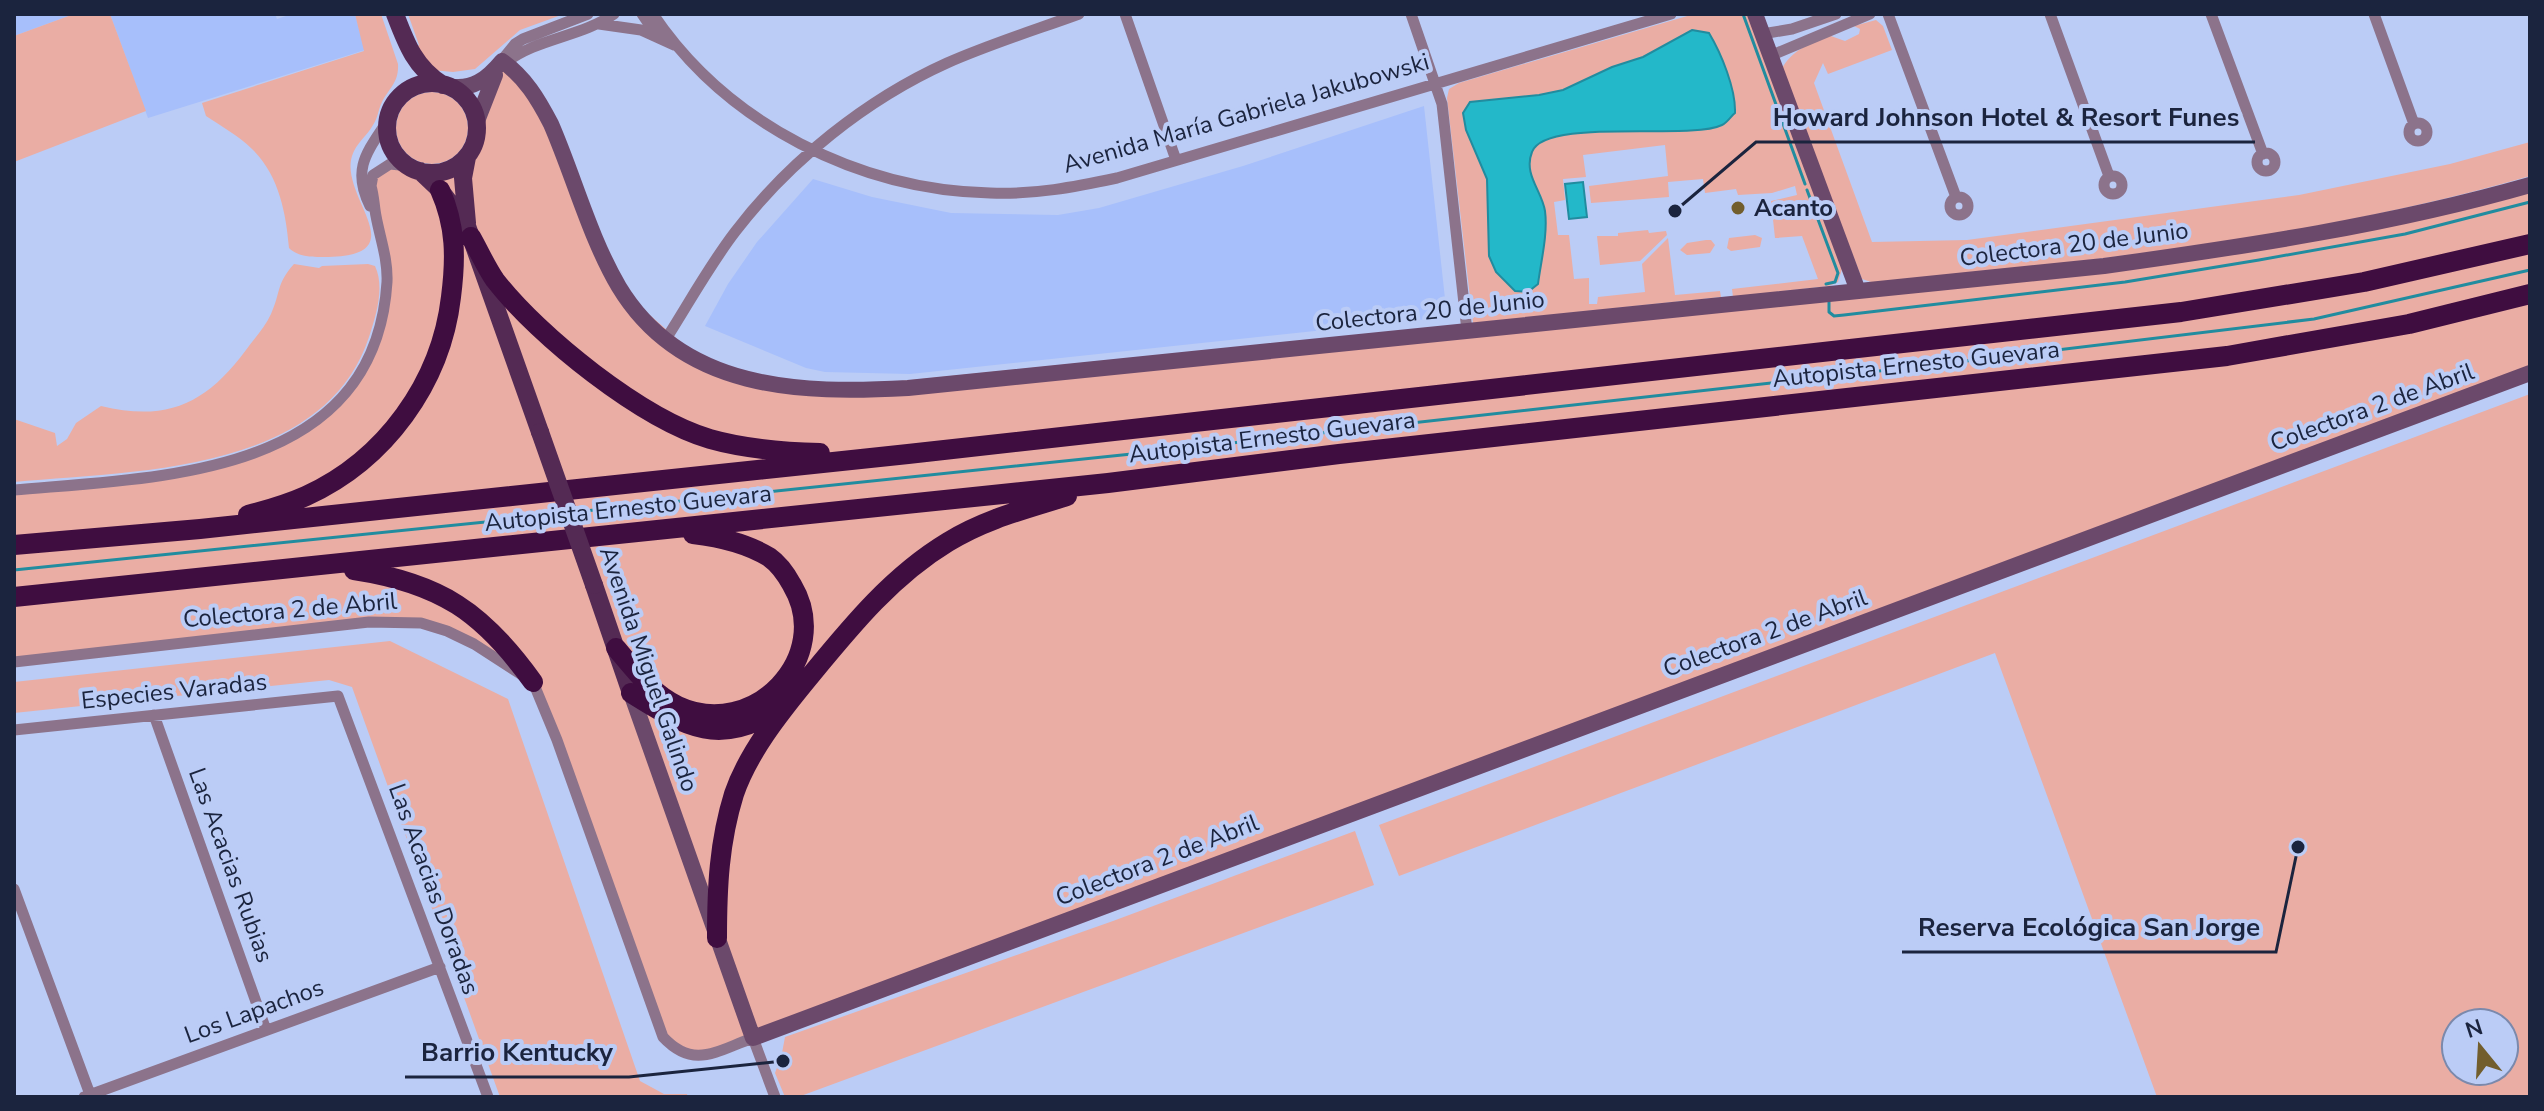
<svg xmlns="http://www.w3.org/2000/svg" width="2544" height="1111" viewBox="0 0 2544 1111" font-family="'Nunito Sans',sans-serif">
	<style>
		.built { fill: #a7bffb }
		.green { fill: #eaada4; fill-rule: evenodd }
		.water { fill: #23b8c9; stroke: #218c9f; stroke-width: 2 }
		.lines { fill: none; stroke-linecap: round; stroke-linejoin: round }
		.stream { stroke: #218c9f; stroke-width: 3 }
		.street { stroke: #8c738b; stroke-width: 11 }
		.secondary { stroke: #6b496b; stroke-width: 16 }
		.primary { stroke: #542a54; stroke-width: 18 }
		.highway { stroke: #3f0d40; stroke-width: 20 }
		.primary-bridge { stroke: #542a54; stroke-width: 18 }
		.poi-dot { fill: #725e2d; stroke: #bbccf6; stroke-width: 3 }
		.labels { text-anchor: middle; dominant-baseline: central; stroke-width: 8; stroke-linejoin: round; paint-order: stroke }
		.street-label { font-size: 24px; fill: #1b243e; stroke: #bbccf6 }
		.poi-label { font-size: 24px; font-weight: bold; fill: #1b243e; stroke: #bbccf6; text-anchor: start }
		.leader { fill: none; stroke: #1b243e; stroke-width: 3 }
		.callout-dot { fill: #1b243e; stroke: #bbccf6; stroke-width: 3 }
		.callout-label { font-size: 26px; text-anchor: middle; font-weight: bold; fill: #1b243e; stroke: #bbccf6; stroke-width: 8; stroke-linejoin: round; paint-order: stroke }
	</style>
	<rect width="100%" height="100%" fill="#bbccf6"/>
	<path class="built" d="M 14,14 L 74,14 L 14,36 Z
		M 110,14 L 275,14 L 277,19 L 292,14 L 355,14 L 365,50 L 148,118 Z
		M 1424,106 L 1447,317 L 910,374 L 825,372 L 806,368 L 705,326 L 728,284 L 757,242 L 813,179 L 872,197 L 951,213 L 1058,215 L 1099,208 L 1243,166 Z"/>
	<path class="green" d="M 74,14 L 110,14 L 146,111 L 14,162 L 14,36 Z
		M 355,14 L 381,14 L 398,64 C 399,83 389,88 382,102 C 378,110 378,118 373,125 C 367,136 356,143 352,156 C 339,198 419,257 324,257 C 312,257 298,257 289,248 C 286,213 279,175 252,149 C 239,136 221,126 206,116 L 202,103 L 364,51 Z
		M 408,14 L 564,14 L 520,30 L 475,69 L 453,72 L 432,70 L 416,47 L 419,45 Z
		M 1694,14 L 1748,14 L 1842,269 L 1838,282 L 1829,286 L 1733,297 L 1732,289 L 1818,279 L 1802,236 L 1775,238 L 1771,201 L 1797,195 L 1795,186 L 1772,193 L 1738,195 L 1736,189 L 1705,193 L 1703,179 L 1668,182 L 1669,197 L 1591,203 L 1589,186 L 1668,176 L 1665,145 L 1583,155 L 1586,177 L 1563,179 L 1565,200 L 1554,202 L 1558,235 L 1569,235 L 1574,279 L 1589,278 L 1589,304 L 1597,304 L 1598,297 L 1645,292 L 1642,264 L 1668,238 L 1675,295 L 1720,291 L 1721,297 L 1473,323 L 1447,98 L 1449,89 L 1459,83 Z
		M 1876,20 L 1883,26 L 1892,50 L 1828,74 L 1823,63 L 1814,83 L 1872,242 L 1967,240 L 2299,195 L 2450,164 L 2530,142 L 2530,176 C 2316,238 2095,261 1874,283 L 1862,279 L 1781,70 C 1792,50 1809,44 1828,35 L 1845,41 L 1859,34 L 1860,29 L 1854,26 Z
		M 499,69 L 519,74 L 621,290 L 706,364 L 812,390 L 2267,244 L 2530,185 L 2530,373 L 709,1054 L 672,1047 L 533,682 L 447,631 L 397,622 L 14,662 L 14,490 L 200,469 L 315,423 L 369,357 L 387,279 L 371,186 L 381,167 C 413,171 456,183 473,147 C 477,138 475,130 477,122 C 480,104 492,85 499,69 Z
		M396 128a36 36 0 1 1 72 0a36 36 0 1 1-72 0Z
		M 1648,230 L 1649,233 L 1666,231 L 1667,235 L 1640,261 L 1600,265 L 1597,236 L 1618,236 L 1618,233 Z
		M 1755,235 L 1762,238 L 1760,247 L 1731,251 L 1727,248 L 1729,238 Z
		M 1706,240 L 1711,240 L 1715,245 L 1710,253 L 1687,255 L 1680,250 L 1687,243 Z
		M 294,264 L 319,268 L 322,266 L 368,264 L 375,266 C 385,287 376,316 369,337 C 324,474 132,471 14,482 L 14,419 L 55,433 L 57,446 L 67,439 L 76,423 L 101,406 C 167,422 206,404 246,350 C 254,339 265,327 271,314 C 281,292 276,284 294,264 Z
		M 2530,394 L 2530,1097 L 2157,1097 L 1995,653 L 1399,876 L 1379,825 ZM 2456,1023 L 2504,1023 L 2504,1071 L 2456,1071 Z
		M 390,641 L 508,699 L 640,1081 L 664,1094 L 687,1094 L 688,1097 L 500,1097 L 352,687 L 329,680 L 14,713 L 14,682 Z
		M 1355,831 L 1374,885 L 798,1097 L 785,1097 L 775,1073 L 778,1065 L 786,1067 L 790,1055 L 782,1053 L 785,1037 L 1113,921 Z"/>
	<path class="water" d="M 1692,30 L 1709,33 C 1721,53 1736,89 1735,113 C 1731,116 1727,123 1722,125 C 1689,141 1545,117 1532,152 C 1523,174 1542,191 1545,211 C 1548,234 1541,261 1538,284 L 1528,292 L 1515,291 L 1496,272 L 1489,256 L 1487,179 L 1466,130 L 1463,113 L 1470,102 L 1539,95 L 1563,90 L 1612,67 L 1643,57 Z
		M 1583,182 L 1587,217 L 1569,219 L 1565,184 Z"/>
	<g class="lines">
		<path class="stream" d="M 1743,14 L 1805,184
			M 1807,190 L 1838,273 L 1835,282 L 1826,284
			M 1829,302 L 1829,312 L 1834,316 L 1844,315 L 2125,282 L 2259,260 L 2405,234 L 2530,202
			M 575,512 L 1151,452 L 1933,365 L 2314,319 L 2530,270
			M 14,570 L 563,514"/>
		<path class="street" d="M 642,14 L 655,33
			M 653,14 C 727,124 859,190 990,193 C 1033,195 1075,187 1117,178 L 1671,14
			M 1125,14 L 1176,160
			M 1411,14 L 1442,104 L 1467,331
			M 1888,14 L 1956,197
			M 2050,14 L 2109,176
			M 2211,14 L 2263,154
			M 2374,14 L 2414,124
			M 599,24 L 641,30 L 674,45
			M 1762,34 L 1792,29 L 1836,14
			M 1770,56 L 1870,14
			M 502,60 L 515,44 L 523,39 L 588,14
			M 505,63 C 537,38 581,37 614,14
			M2409 132a9 9 0 1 1 18 0a9 9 0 1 1-18 0Z
			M2257 162a9 9 0 1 1 18 0a9 9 0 1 1-18 0Z
			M2104 185a9 9 0 1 1 18 0a9 9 0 1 1-18 0Z
			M1950 206a9 9 0 1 1 18 0a9 9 0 1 1-18 0Z
			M 370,206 C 351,168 368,151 388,120
			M 666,339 C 689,303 709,266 735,232 C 789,161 867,99 947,63 C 990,44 1035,30 1079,14
			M 14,490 C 160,477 375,477 387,282 C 388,259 380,238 376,216 C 374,206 374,196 371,186 L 373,175 L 390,164 L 409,166
			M 14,662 L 369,622 L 421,623 L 447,631 L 474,644 L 533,682 L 557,740 L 663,1037 C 694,1070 716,1051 753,1038 L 775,1097
			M 154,715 L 266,1030
			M 14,730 L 338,696 L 488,1097
			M 14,889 L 91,1097
			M 84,1097 L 440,967"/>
		<path class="secondary" d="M 1755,14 L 1858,291
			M 448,86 C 472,91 487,79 502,61 C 525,77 538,99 551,124 C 574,177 590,238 619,287 C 682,391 801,394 908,388 L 2104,266 C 2248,246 2390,225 2530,185
			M 477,121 L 495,75
			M 631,693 L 753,1038 L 2530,373"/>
		<path class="primary" d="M 395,14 C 406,43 415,68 443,85
			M387 128a45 45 0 1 1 90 0a45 45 0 1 1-90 0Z
			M 467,157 L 463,178 L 467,223
			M 420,171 L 440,190 L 467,226 L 540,432
			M 594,585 L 631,693"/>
		<path class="highway" d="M 471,237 C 479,251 486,267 495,280 C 539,337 642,419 710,439 C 745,449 784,452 820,453
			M 248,515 C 268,510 288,504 306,496 C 385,460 441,383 451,297 C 456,258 456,226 440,190
			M 14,545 L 200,529 L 908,454 L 2181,312 L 2364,282 L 2530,244
			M 354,570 C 440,583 483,612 533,682
			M 14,597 L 1108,483 L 1339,454 L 2227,356 L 2409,324 L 2530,294
			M 616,648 C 634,669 652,694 678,706 C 753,741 835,657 792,585 C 786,574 779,564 769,557 C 746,543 719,537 693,534
			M 631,693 C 685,727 722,749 781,707
			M 717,938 C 717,888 719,842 734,794 C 748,753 779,714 806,681 C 848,630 890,577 948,542 C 985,519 1026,509 1067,496"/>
		<path class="primary-bridge" d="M 540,432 L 594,585"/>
	</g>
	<circle class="poi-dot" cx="1738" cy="208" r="8"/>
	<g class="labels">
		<g class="street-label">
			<text transform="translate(1246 113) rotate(-16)">Avenida María Gabriela Jakubowski</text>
			<text transform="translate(2074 244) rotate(-7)">Colectora 20 de Junio</text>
			<text transform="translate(1430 311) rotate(-6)">Colectora 20 de Junio</text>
			<text transform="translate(1916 364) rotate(-6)">Autopista Ernesto Guevara</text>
			<text transform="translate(2372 407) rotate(-20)">Colectora 2 de Abril</text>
			<text transform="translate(1272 437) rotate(-7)">Autopista Ernesto Guevara</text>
			<text transform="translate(628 508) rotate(-6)">Autopista Ernesto Guevara</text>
			<text transform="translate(290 610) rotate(-5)">Colectora 2 de Abril</text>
			<text transform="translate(1765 633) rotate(-20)">Colectora 2 de Abril</text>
			<text transform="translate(649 669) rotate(71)">Avenida Miguel Galindo</text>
			<text transform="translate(174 691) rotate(-6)">Especies Varadas</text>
			<text transform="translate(1157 860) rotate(-21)">Colectora 2 de Abril</text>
			<text transform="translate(231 865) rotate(70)">Las Acacias Rubias</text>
			<text transform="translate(434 889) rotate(70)">Las Acacias Doradas</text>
			<text transform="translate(254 1011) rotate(-20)">Los Lapachos</text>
		</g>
		<g class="poi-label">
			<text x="1754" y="208">Acanto</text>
		</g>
	</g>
	<path class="leader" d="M1675 211L1756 142H2255M2298 847L2276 952H1902M783 1061L629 1077H405"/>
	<g class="callout-dot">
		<circle cx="1675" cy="211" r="8"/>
		<circle cx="2298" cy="847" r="8"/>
		<circle cx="783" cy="1061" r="8"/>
	</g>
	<g class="callout-label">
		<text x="2006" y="126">Howard Johnson Hotel &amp; Resort Funes</text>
		<text x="2089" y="936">Reserva Ecológica San Jorge</text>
		<text x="517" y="1061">Barrio Kentucky</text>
	</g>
	<rect width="2544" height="1111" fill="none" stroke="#1b243e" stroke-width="32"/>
	<g transform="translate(2480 1047) rotate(342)"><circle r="38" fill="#bbccf6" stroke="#7b89ac" stroke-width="2"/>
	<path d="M0-6L14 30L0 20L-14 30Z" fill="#725e2d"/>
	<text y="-12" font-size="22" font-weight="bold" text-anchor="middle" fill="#1b243e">N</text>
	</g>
</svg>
